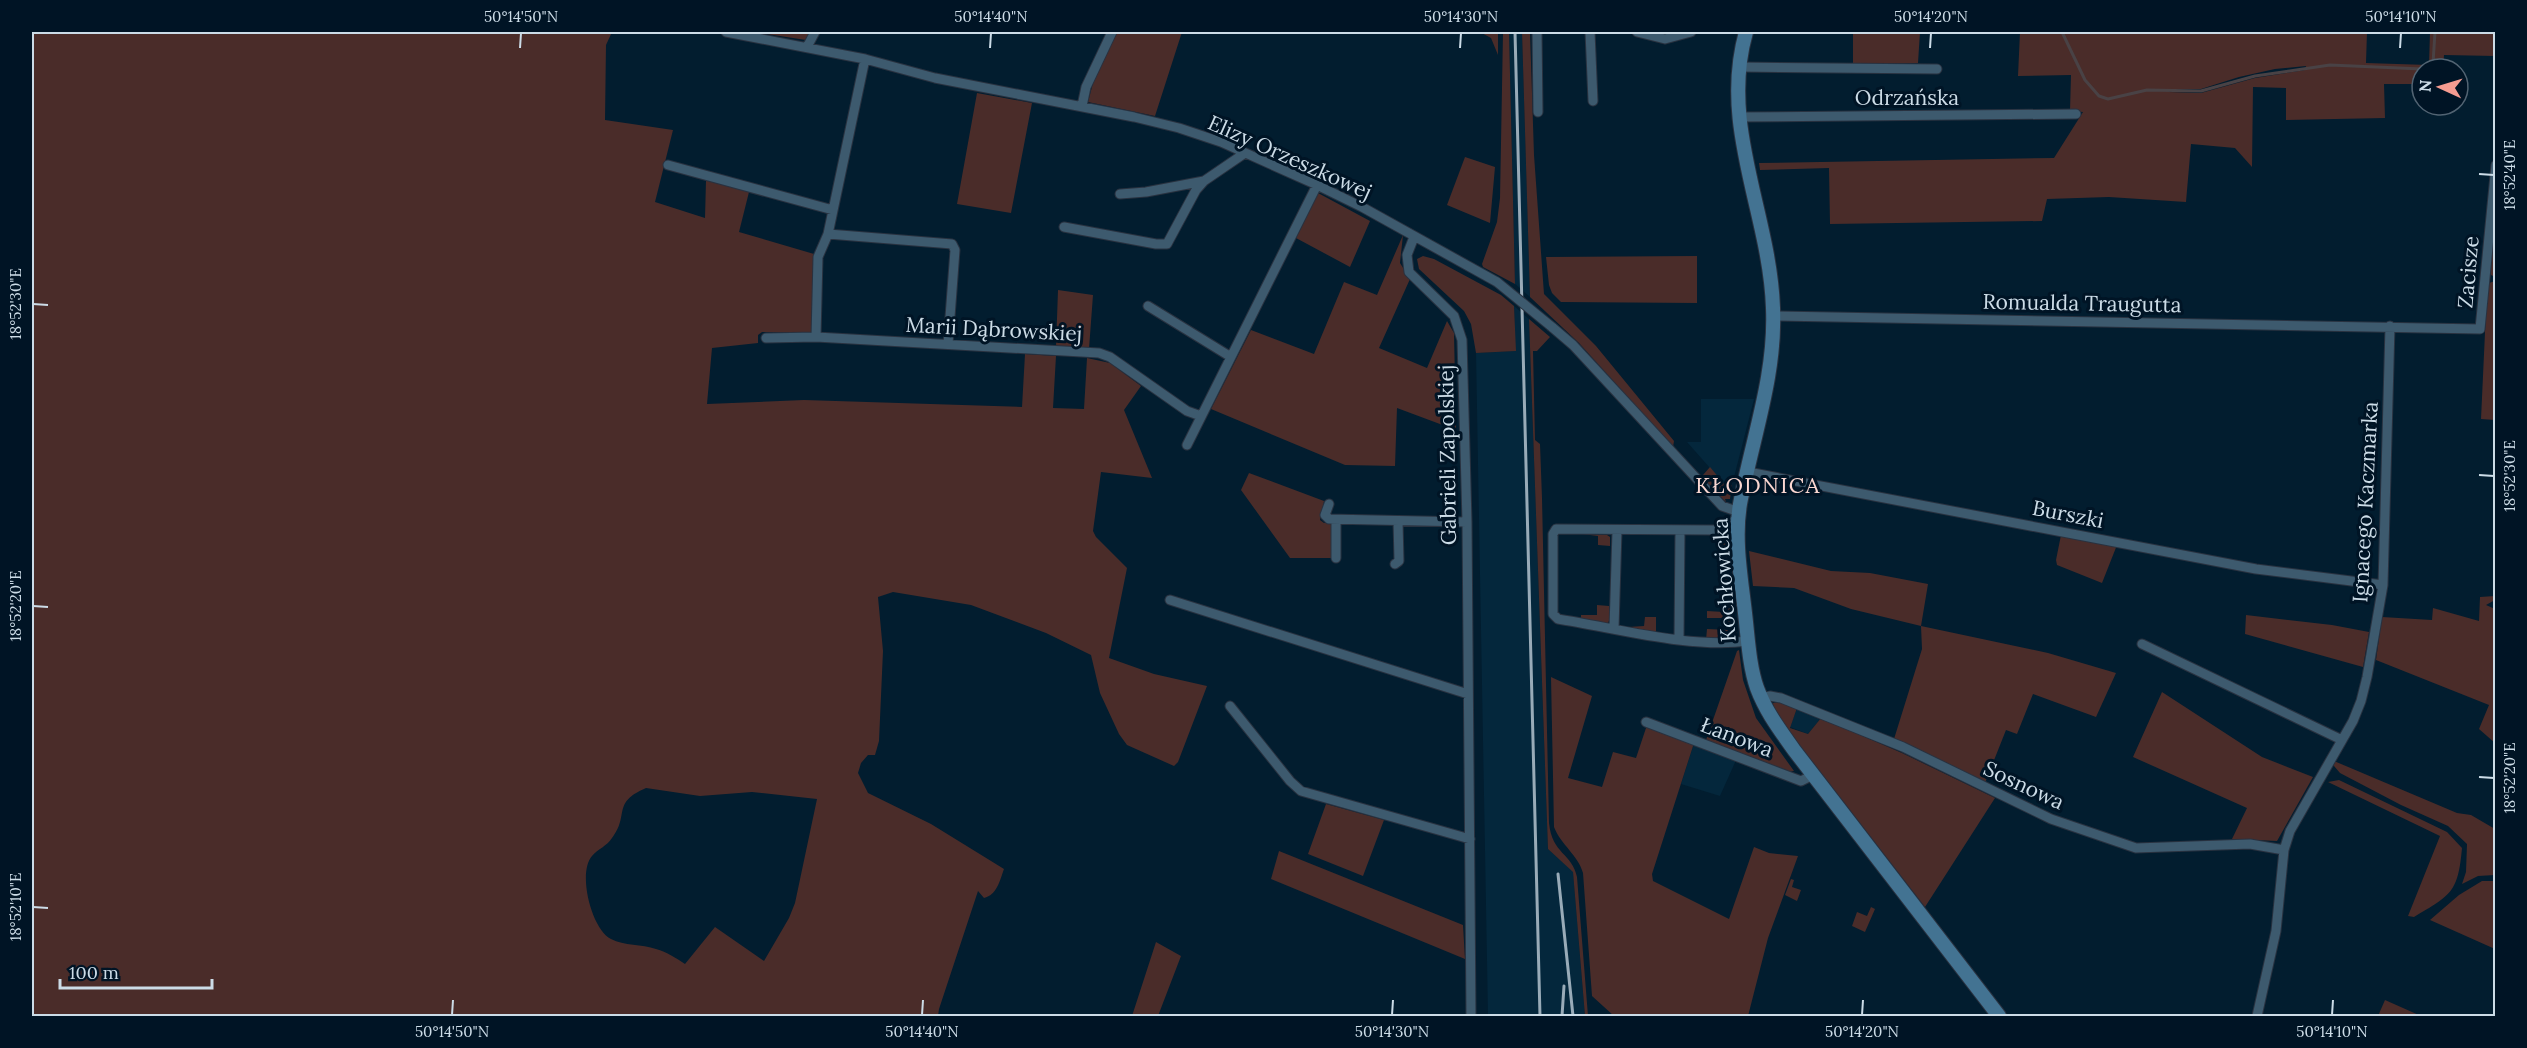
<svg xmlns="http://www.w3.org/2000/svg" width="2527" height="1048" viewBox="0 0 2527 1048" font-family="Lora,serif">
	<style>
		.built { fill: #04273c }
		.green { fill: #4a2c29; fill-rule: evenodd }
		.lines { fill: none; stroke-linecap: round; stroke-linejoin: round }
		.stream { stroke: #494245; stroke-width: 3 }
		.street-casing { stroke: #293240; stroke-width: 11 }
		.secondary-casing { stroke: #293240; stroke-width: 16 }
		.street { stroke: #3d5a6e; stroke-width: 9 }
		.secondary { stroke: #437392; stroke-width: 14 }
		.rail { stroke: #99abb8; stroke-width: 3 }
		.street-bridge-casing { stroke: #293240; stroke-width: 11; stroke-linecap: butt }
		.street-bridge { stroke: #3d5a6e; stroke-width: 9 }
		.ticks { fill: none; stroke: #ccdce7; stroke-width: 2 }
		.labels { text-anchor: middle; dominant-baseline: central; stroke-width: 6; stroke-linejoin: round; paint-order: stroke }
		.street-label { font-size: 21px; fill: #ccdce7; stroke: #001425 }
		.neighbourhood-label { font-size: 22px; letter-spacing: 1.5px; fill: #fbd8d2; stroke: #001425 }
		.neatline { fill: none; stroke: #ccdce7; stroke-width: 2 }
		.ticks-label { font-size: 15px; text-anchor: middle; fill: #ccdce7 }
	</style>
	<rect width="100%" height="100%" fill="#021d2f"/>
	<path class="built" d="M 1509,32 L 1522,32 L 1530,297 L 1515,284 Z
		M 1514,306 L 1529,319 L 1548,849 L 1573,871 L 1585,1016 L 1488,1016 L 1476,353 L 1515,351 Z
		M 1701,399 L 1754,399 L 1732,485 L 1725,485 L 1687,442 L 1701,442 Z
		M 1797,708 L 1821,718 L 1808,734 L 1790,727 Z
		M 1694,743 L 1737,758 L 1720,796 L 1681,784 Z"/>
	<path class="green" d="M 32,32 L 612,32 L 606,45 L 605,120 L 673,130 L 655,202 L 705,218 L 706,180 L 749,192 L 739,232 L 814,254 L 811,333 L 762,332 L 758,335 L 758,343 L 712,348 L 707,404 L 804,400 L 1022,407 L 1025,354 L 1056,356 L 1053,408 L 1084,409 L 1087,358 L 1110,363 L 1141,386 L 1124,410 L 1152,478 L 1101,472 L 1093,531 L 1096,537 L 1127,568 L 1109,658 L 1154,674 L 1207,686 L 1178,762 L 1174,766 L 1127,745 L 1119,734 L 1100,693 L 1091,655 L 1046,633 L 971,605 L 893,592 L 878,597 L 883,651 L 879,741 L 875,755 L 868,755 L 861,763 L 858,773 L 868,793 L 931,824 L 1004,869 C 1000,880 997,895 984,898 L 978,891 L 939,1009 L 938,1016 L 32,1016 ZM 646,788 L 700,796 L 752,792 L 817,799 L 795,903 L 789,918 L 764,961 L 715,927 L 685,964 C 676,958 667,952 656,949 C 642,944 624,946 611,939 C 592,930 577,873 592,856 C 598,849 607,846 612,838 C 630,815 611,803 646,788 Z
		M 768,32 L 810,32 L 806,40 L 767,34 Z
		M 1117,32 L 1182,32 L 1155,116 L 1088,102 L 1093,83 Z
		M 1480,32 L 1498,32 L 1498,55 L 1491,38 Z
		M 1503,32 L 1509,32 L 1515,284 L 1483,267 L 1482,264 L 1497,222 L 1500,198 Z
		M 1522,32 L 1530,32 L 1534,155 L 1544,294 L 1596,346 L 1674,441 L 1673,447 L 1579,343 L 1530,297 Z
		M 1853,32 L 1920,32 L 1918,63 L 1853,64 Z
		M 2020,32 L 2367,32 L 2366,63 L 2429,65 L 2430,32 L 2495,32 L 2495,56 L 2444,55 L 2443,69 L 2422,69 L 2422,84 L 2384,84 L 2385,118 L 2286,120 L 2286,88 L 2253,87 L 2252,167 L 2235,148 L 2191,144 L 2186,202 L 2109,197 L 2047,199 L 2042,221 L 1830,224 L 1829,168 L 1760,170 L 1759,163 L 2054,158 L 2083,112 L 2070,111 L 2071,75 L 2018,76 ZM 2306,66 L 2305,70 L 2255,78 L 2201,93 L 2169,92 L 2168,89 L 2201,89 L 2239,77 L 2275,69 Z
		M 977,93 L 1032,103 L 1011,213 L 957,204 Z
		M 1465,157 L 1495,167 L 1490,223 L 1447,205 Z
		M 1318,193 L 1370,221 L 1350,267 L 1296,238 Z
		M 2495,227 L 2496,227 L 2495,277 L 2491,275 L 2490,272 Z
		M 1403,235 L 1400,263 L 1410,279 L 1379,348 L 1427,368 L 1447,321 L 1454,333 L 1456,430 L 1397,408 L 1395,466 L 1345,465 L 1211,409 L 1251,330 L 1314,354 L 1344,282 L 1377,295 Z
		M 1423,256 L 1434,259 L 1501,295 L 1514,306 L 1516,351 L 1476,353 L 1471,324 L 1464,311 L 1419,269 L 1417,259 Z
		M 1697,256 L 1697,303 L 1561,302 L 1552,293 L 1549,285 L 1546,257 Z
		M 2495,281 L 2495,420 L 2481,419 L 2487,289 L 2489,283 Z
		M 1058,290 L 1093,295 L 1089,349 L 1056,347 Z
		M 1529,319 L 1550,337 L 1537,351 L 1533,351 L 1535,440 L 1540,444 L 1542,498 L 1549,823 C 1552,854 1572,853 1577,877 L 1588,1016 L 1585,1016 L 1573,872 L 1548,849 Z
		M 1710,467 L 1725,485 L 1732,485 L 1730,499 L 1725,499 L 1726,502 L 1703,480 L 1703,475 Z
		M 1249,473 L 1324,501 L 1320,520 L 1324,523 L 1332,523 L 1332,558 L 1290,558 L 1241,490 Z
		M 1726,532 L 1728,590 L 1724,590 L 1725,603 L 1729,603 C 1731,615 1741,629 1735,639 L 1726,618 L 1707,618 L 1707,611 L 1724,612 L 1726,616 L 1722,573 L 1723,537 L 1711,536 Z
		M 1582,534 L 1607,535 L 1610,537 L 1610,546 L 1598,545 L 1598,536 Z
		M 2061,535 L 2117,545 L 2102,583 L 2057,565 L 2056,560 Z
		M 1749,551 L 1831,571 L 1870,573 L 1928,584 L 1921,626 L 2048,653 L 2116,673 L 2096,717 L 2033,694 L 2017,734 L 2006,730 L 1985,783 L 1894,739 L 1922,649 L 1921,626 L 1851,609 L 1794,588 L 1753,586 Z
		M 2495,596 L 2495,600 L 2486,605 L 2495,609 L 2495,743 L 2479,729 L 2489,705 L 2376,660 L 2382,617 L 2432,620 L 2433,608 L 2479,621 L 2480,597 Z
		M 1597,605 L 1609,606 L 1609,621 L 1607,624 L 1581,619 L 1581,615 L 1597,615 Z
		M 2246,615 L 2332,625 L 2369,632 L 2363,667 L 2245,634 Z
		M 1645,617 L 1656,617 L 1656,632 L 1628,627 L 1644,626 Z
		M 1707,629 L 1729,630 L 1733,638 L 1706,640 Z
		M 1739,650 L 1743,680 L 1756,718 L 1794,771 L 1787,772 L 1706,740 L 1737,651 Z
		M 1551,677 L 1592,696 L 1568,778 L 1602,787 L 1613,752 L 1636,758 L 1647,725 L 1694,743 L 1652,874 L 1653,881 L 1729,919 L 1754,847 L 1769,853 L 1798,856 L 1768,938 L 1748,1016 L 1614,1016 L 1592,996 L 1583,873 C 1578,855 1561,845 1554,827 Z
		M 2162,692 L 2262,757 L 2313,777 L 2277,841 L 2232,839 L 2247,808 L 2133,757 Z
		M 1779,702 L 1797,708 L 1790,728 L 1808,734 L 1821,718 L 1902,753 L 1995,798 L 1925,907 L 1774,712 L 1773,703 Z
		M 2334,761 L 2457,813 L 2471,815 L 2495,829 L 2495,875 L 2478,876 L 2462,884 L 2466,872 L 2467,844 L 2448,826 L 2401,805 L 2340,773 L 2334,766 Z
		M 2339,780 L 2447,832 L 2462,848 C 2458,893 2451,895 2414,917 L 2408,916 L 2440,836 L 2328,782 Z
		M 1326,804 L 1384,820 L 1363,876 L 1308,854 Z
		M 1279,851 L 1463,925 L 1465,959 L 1271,879 Z
		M 1791,879 L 1794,880 L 1792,887 L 1801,890 L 1797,901 L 1785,895 Z
		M 2482,881 L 2495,881 L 2495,949 L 2430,920 L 2459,895 Z
		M 1871,907 L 1875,909 L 1865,932 L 1852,926 L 1857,912 L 1867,916 Z
		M 1156,942 L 1181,956 L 1158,1016 L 1132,1016 Z
		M 2385,1000 L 2421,1016 L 2378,1016 Z"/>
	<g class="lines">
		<path class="stream" d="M 2062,32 L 2085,80 L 2099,96 L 2108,99 L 2147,90 L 2201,91 L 2255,76 L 2330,65 L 2422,69
			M 2427,69 L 2433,63 L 2435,32"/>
		<defs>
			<path id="street" d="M 726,32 L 865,59 L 935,78 L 1134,117 L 1179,128 L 1221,142 L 1317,185 L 1362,207 L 1497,282
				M 1537,32 L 1538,112
				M 1590,32 L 1593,101
				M 1637,32 L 1665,39 L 1691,32
				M 807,47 L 815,32
				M 1739,67 L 1937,69
				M 1082,106 L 1086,87 L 1112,32
				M 1738,117 L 2076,114
				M 668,165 L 833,210
				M 1120,194 L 1146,192 L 1204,181 L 1245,153
				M 1064,227 L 1156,244 L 1167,244 L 1196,190 L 1204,181
				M 828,234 L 952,244 L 955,250 L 948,344
				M 1414,237 L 1407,255 L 1409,272 L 1454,316 L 1462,340 L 1467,522 L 1471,1016
				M 1148,306 L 1231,357
				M 1773,316 L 2480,329 L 2496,165
				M 1552,327 L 1573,345 L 1722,506 L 1739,512
				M 816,337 L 818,257 L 828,234 L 865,59
				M 766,338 L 816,337 L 1099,353 L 1110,357 L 1187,411 L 1201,416
				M 1187,445 L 1317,185
				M 1748,472 L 2256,569 L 2383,585
				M 1329,504 L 1325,515 L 1329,519 L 1467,522
				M 1738,519 L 1715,530 L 1556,529 L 1553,534 L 1553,614 L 1558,619 C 1616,628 1691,649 1748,641
				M 1336,558 L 1336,520
				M 1395,564 L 1399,561 L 1398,521
				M 1170,600 L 1468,694
				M 1614,628 L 1617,531
				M 1679,639 L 1680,530
				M 2142,644 L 2342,740
				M 1761,698 L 1770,696 L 1781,698 L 1903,747 L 2051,819 L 2136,848 L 2250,844 L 2284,850
				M 1230,706 L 1290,781 L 1301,791 L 1470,839
				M 1646,722 L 1801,781 L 1813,775
				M 2257,1016 L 2276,931 L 2284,850 L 2290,831 L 2353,721 L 2361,701 L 2367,677 L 2383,585 L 2390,326"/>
			<path id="secondary" d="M 1746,32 C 1719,127 1770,214 1773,308 C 1776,376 1752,439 1740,504 C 1734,540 1741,577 1745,613 C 1748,638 1749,665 1757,688 C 1766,712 1780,730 1794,750 L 1999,1016"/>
		</defs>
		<use href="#street" class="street-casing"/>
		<use href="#secondary" class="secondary-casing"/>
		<use href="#street" class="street"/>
		<use href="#secondary" class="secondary"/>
		<path class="rail" d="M 1515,32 L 1540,1016
			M 1558,874 L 1573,1016
			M 1562,1016 L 1564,986"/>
		<defs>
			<path id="street-bridge" d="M 1497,282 L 1552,327"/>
		</defs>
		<use href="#street-bridge" class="street-bridge-casing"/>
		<use href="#street-bridge" class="street-bridge"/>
	</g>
	<path class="ticks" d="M 520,48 L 521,33M 990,48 L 991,33M 1460,48 L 1461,33M 1930,48 L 1931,33M 2400,48 L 2401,33M 2479,174 L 2494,175M 33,304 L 48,305M 2479,475 L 2494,476M 33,606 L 48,607M 2479,777 L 2494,778M 33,907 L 48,908M 452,1015 L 453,1000M 922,1015 L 923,1000M 1392,1015 L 1393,1000M 1862,1015 L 1863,1000M 2332,1015 L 2333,1000"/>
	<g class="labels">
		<g class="street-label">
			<text x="1907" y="97">Odrzańska</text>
			<text transform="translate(1290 157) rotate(24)">Elizy Orzeszkowej</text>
			<text transform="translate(2468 272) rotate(-85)">Zacisze</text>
			<text transform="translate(2082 303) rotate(1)">Romualda Traugutta</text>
			<text transform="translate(994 329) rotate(3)">Marii Dąbrowskiej</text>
			<text transform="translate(1447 455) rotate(-91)">Gabrieli Zapolskiej</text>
			<text transform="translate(2365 502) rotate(-87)">Ignacego Kaczmarka</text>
			<text transform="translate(2068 514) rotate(11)">Burszki</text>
			<text transform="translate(1724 580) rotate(-94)">Kochłowicka</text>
			<text transform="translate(1737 737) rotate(21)">Łanowa</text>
			<text transform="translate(2024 785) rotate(25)">Sosnowa</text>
		</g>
		<g class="neighbourhood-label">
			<text x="1758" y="485">KŁODNICA</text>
		</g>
	</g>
	<rect width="2527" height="1048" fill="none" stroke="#001425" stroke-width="66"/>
	<g transform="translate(2440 87) rotate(274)"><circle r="28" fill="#001425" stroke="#526473" stroke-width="1.5"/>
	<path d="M0-4.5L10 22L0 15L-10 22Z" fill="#f59c91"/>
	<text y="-9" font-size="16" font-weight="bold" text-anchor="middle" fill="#ccdce7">N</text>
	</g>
	<path d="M60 979v9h152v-9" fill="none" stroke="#ccdce7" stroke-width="3"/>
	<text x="69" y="979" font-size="18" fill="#ccdce7" stroke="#001425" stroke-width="4.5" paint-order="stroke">100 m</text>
	<rect x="33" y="33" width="2461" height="982" class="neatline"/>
	<g class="ticks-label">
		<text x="521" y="22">50°14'50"N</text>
		<text x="991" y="22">50°14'40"N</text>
		<text x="1461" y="22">50°14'30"N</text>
		<text x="1931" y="22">50°14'20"N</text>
		<text x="2401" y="22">50°14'10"N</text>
		<text transform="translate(2510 175) rotate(-90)" y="5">18°52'40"E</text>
		<text transform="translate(16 304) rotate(-90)" y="5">18°52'30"E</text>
		<text transform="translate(2510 476) rotate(-90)" y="5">18°52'30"E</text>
		<text transform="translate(16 606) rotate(-90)" y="5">18°52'20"E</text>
		<text transform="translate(2510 778) rotate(-90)" y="5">18°52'20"E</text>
		<text transform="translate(16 907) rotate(-90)" y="5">18°52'10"E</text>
		<text x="452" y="1037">50°14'50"N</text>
		<text x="922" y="1037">50°14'40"N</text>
		<text x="1392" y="1037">50°14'30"N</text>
		<text x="1862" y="1037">50°14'20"N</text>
		<text x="2332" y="1037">50°14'10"N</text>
	</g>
</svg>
